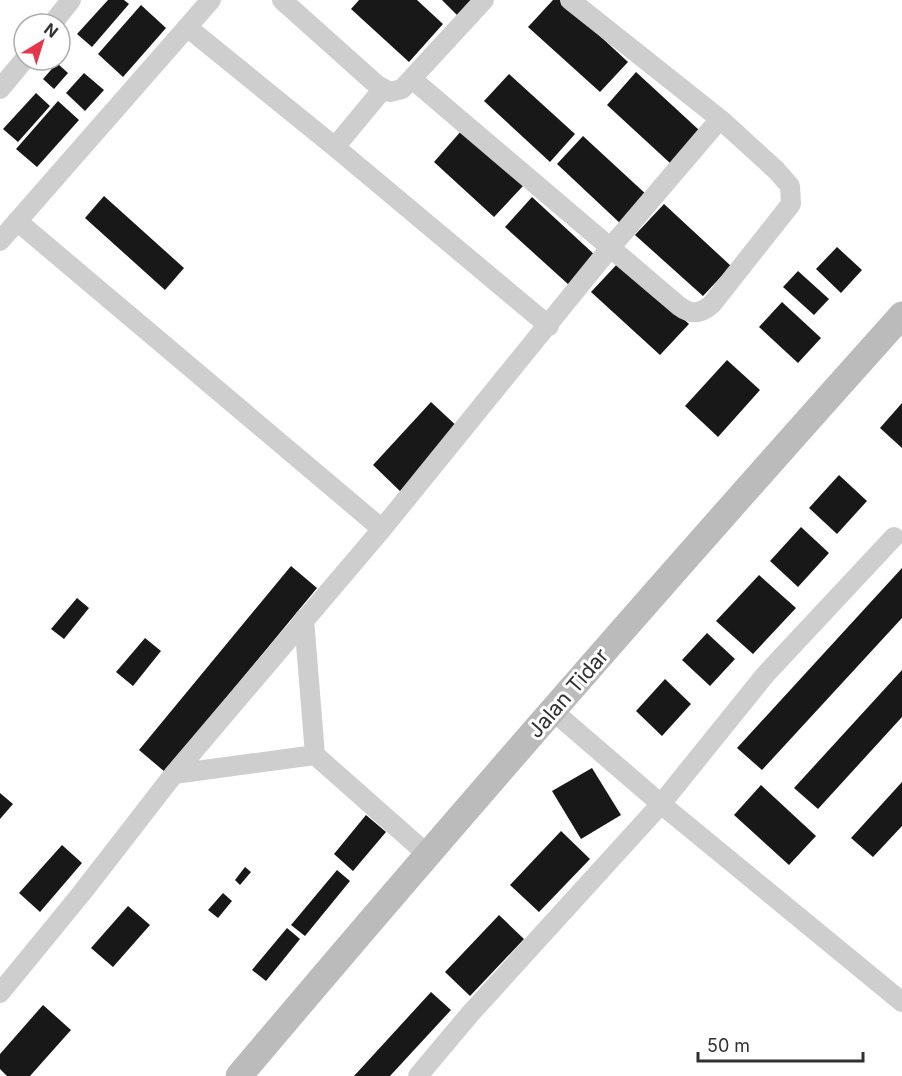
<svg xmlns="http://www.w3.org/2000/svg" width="902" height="1076" viewBox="0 0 902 1076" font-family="Inter,sans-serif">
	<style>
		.building { fill: #181818 }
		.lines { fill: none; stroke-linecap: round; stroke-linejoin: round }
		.street { stroke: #cecece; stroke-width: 20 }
		.secondary { stroke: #bbb; stroke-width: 27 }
		.labels { text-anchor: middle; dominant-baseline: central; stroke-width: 6; stroke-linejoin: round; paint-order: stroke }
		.street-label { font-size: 21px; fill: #313131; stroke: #fff }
	</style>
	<rect width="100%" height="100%" fill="#fff"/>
	<path class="building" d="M 108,0 L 124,0 L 129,4 L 92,47 L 77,34 Z
		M 359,0 L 417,0 L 443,24 L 409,62 L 351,9 Z
		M 442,0 L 471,0 L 457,15 Z
		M 553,0 L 561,0 L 628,62 L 600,92 L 528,27 Z
		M 141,5 L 166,28 L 123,77 L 98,54 Z
		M 57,63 L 68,73 L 54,89 L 43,79 Z
		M 636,72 L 699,130 L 670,163 L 607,105 Z
		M 84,73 L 104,90 L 85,111 L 66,93 Z
		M 509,74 L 575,134 L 550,162 L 484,101 Z
		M 36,93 L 50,106 L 18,142 L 3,129 Z
		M 58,101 L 79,120 L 37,167 L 16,149 Z
		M 462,130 L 523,186 L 494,217 L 434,162 Z
		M 583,136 L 648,196 L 622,225 L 557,164 Z
		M 104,196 L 184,268 L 165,290 L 85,218 Z
		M 532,197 L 596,256 L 569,285 L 505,227 Z
		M 664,204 L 731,266 L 703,296 L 635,235 Z
		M 837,247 L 862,270 L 841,293 L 816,269 Z
		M 620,261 L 689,324 L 660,355 L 591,292 Z
		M 798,271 L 829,299 L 814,315 L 783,287 Z
		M 782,302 L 821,338 L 798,363 L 759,327 Z
		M 727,360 L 760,390 L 718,437 L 685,406 Z
		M 431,402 L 461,430 L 402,493 L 373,465 Z
		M 902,403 L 902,448 L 880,428 Z
		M 839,475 L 867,501 L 837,534 L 809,508 Z
		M 801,527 L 829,553 L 798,587 L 770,561 Z
		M 291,566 L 317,588 L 165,772 L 139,750 Z
		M 902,568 L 902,618 L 762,770 L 737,748 Z
		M 759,575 L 796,608 L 753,654 L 716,621 Z
		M 77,598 L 89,608 L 64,639 L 51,629 Z
		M 707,633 L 735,659 L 710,686 L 682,660 Z
		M 145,638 L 161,651 L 133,686 L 116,672 Z
		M 902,670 L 902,717 L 818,809 L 794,788 Z
		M 665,679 L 691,704 L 662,736 L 636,711 Z
		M 592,768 L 621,815 L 581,839 L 552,791 Z
		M 902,782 L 902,826 L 873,857 L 851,838 Z
		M 761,785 L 816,836 L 789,865 L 734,815 Z
		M 0,793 L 13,804 L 0,819 Z
		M 366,815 L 386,832 L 353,871 L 334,854 Z
		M 561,831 L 590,859 L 539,912 L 510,885 Z
		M 62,845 L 82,863 L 40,912 L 19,893 Z
		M 245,867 L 251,872 L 240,885 L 235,880 Z
		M 337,870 L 350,881 L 305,936 L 291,925 Z
		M 223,893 L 232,901 L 218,918 L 208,910 Z
		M 128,906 L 150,925 L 113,967 L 91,948 Z
		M 499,915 L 524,939 L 470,996 L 445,972 Z
		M 287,928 L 300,939 L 266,981 L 252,970 Z
		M 431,992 L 451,1010 L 390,1076 L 354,1076 Z
		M 43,1005 L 71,1030 L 30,1076 L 7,1076 L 0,1069 L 0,1054 Z"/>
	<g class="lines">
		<path class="street" d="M 282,0 L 377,85 L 390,92 L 402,89 L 484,0
			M 52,24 L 71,0
			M 187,27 L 335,147 L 549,326
			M 412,79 L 679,306 C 691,315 701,314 712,304 L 791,204 L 790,186 L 776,170 L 720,119 L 570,0
			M 0,89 L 24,60
			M 335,147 L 383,89
			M 17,221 L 382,529
			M 0,241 L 211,0
			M 304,619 L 315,755
			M 553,711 L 661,804 L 765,675 L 894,537
			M 174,774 L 315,755 L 427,854
			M 0,993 L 81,894 L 174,774 L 382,529 L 610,248 L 720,119
			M 418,1076 L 470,1014 L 661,804 L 902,1002"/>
		<path class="secondary" d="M 239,1076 C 456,819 677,566 902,315"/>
	</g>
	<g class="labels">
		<g class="street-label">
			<text transform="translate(568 693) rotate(-49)">Jalan Tidar</text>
		</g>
	</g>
	<g transform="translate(42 42) rotate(38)"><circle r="28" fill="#ffffff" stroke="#adadad" stroke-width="1.5"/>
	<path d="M0-4.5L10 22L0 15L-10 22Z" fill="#e6364c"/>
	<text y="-9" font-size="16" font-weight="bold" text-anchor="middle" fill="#313131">N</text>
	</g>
	<path d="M698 1052v9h165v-9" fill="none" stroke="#313131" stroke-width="3"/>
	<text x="707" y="1052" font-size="18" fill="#313131" stroke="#ffffff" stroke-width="4.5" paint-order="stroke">50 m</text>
</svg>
